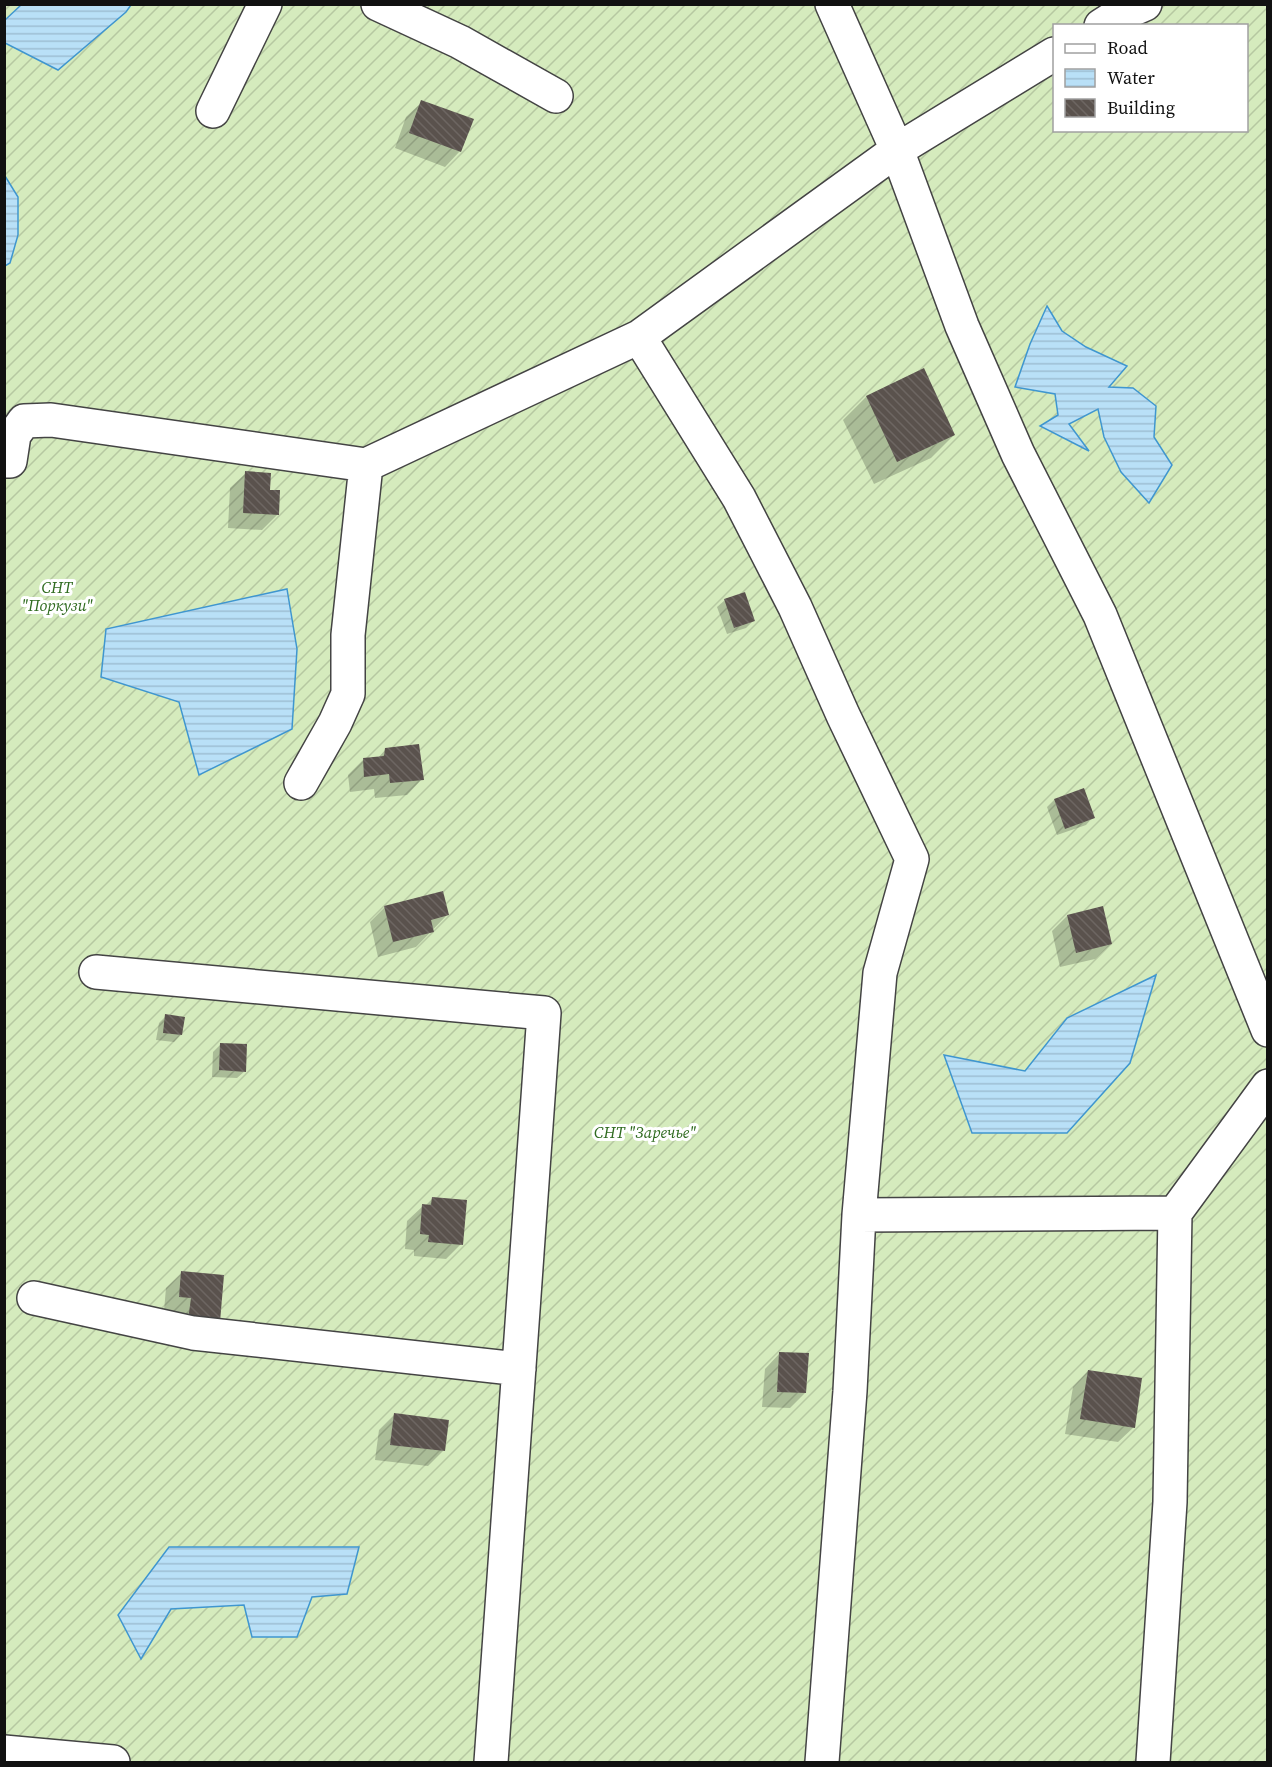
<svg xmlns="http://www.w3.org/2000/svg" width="1272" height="1767" viewBox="0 0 1272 1767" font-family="'Source Serif 4',serif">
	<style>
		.garden { fill: url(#garden-furrows); fill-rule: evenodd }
		.water { fill: url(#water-rules); stroke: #3f96cf; stroke-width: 1.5 }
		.shadow { fill: #0003 }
		.building { fill: url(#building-back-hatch) }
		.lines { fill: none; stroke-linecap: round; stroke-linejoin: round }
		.minor-casing { stroke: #444; stroke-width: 36 }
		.minor { stroke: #fff; stroke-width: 33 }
		.labels { text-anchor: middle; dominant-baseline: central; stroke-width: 6; stroke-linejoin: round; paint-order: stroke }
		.park-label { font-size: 16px; font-style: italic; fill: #2f6b1f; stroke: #fff }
	</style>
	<defs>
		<pattern id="garden-furrows" width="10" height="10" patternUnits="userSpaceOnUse" patternTransform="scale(1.5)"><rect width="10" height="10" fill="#d5ebbd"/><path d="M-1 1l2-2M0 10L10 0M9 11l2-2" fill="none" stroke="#b6c8a1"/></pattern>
		<pattern id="water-rules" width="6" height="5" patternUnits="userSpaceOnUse" patternTransform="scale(1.5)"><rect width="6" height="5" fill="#b9e0f7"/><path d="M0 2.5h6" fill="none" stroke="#9ebfd3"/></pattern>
		<pattern id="building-back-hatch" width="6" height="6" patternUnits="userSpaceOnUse" patternTransform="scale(1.5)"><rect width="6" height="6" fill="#5a524d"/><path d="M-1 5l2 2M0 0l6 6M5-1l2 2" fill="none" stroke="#6d6662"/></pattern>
	</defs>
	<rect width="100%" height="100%" fill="#fffdf5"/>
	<path class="garden" d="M 4,5 L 1267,5 L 1267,1762 L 5,1762 ZM 1054,26 L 1246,26 L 1246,130 L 1054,130 Z"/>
	<path class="water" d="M 21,5 L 21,4 L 131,5 L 126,12 L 58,70 L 5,43 L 5,20 Z
		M 5,176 L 18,197 L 18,235 L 10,263 L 5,266 Z
		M 1047,306 L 1062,331 L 1086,347 L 1127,366 L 1109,387 L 1133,388 L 1156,406 L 1154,437 L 1172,465 L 1149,503 L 1121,472 L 1104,437 L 1098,409 L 1069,424 L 1089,451 L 1040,426 L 1058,415 L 1055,394 L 1015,387 L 1030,344 Z
		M 287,589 L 297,649 L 292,729 L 199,775 L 179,702 L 101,677 L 106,629 Z
		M 1156,975 L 1130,1063 L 1067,1133 L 972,1133 L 944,1055 L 1025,1071 L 1067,1018 Z
		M 169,1547 L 359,1547 L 347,1594 L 312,1597 L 297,1637 L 252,1637 L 244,1605 L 171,1609 L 141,1659 L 118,1615 Z"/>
	<path class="shadow" d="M 422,102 L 460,151 L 445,167 L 395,148 L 406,117 Z
		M 866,397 L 954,435 L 931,458 L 874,484 L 843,420 Z
		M 246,473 L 268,491 L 278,514 L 262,530 L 228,528 L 230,488 Z
		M 725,600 L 753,621 L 746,628 L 727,634 L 717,607 Z
		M 386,749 L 422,779 L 407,795 L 375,798 L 374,789 L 350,792 L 348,775 L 363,760 L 377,759 Z
		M 1054,800 L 1093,817 L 1086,825 L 1057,835 L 1047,807 Z
		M 385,907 L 447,915 L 416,947 L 378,957 L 370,922 Z
		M 1067,916 L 1111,944 L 1095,959 L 1060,967 L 1052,931 Z
		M 166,1016 L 181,1034 L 174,1042 L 156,1040 L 159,1023 Z
		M 221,1044 L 245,1071 L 237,1078 L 212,1077 L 213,1052 Z
		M 432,1199 L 461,1244 L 446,1259 L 414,1256 L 414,1250 L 405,1249 L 407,1221 L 423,1206 L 425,1206 Z
		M 182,1273 L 218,1322 L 164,1311 L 166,1288 Z
		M 780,1353 L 805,1393 L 790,1408 L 762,1407 L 765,1369 Z
		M 1088,1371 L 1134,1427 L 1118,1442 L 1065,1434 L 1073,1387 Z
		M 394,1415 L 444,1450 L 428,1466 L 375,1460 L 379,1430 Z"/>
	<path class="building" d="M 421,100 L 474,119 L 461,152 L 409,133 Z
		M 924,368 L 955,435 L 897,462 L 866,396 Z
		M 245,471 L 271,473 L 270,490 L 280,490 L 279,515 L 243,513 Z
		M 745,592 L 755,621 L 734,628 L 724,599 Z
		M 419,744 L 424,780 L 390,783 L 389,774 L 364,777 L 363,758 L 384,756 L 385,748 Z
		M 1084,788 L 1095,818 L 1065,829 L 1054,799 Z
		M 443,891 L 449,915 L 431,920 L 434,932 L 393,942 L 384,906 Z
		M 1103,906 L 1112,944 L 1076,953 L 1067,915 Z
		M 165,1014 L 185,1017 L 182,1035 L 163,1033 Z
		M 220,1043 L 247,1044 L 246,1072 L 219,1070 Z
		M 432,1197 L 467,1200 L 463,1245 L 428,1242 L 429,1235 L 420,1234 L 422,1204 L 431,1205 Z
		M 181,1271 L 224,1275 L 220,1322 L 188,1320 L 191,1298 L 179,1297 Z
		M 779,1352 L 809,1353 L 806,1393 L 777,1392 Z
		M 1088,1370 L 1142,1378 L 1135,1428 L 1080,1419 Z
		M 394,1413 L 449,1420 L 445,1451 L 390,1445 Z"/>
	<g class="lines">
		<defs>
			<path id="minor" d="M 378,4 L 460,42 L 556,96
				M 832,4 L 897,150 L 962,326 L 1018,454 L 1100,615 L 1268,1030
				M 1101,26 L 1115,17 L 1145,4
				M 213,111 L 265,4
				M 639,337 L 739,498 L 795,607 L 843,715 L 912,859 L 880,973 L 859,1215 L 1175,1213 L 1170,1502 L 1153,1762
				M 4,461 L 10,461 L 14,435 L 24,421 L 51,420 L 366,465 L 639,337 L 897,150 L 1054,54
				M 301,783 L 335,723 L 348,694 L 348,635 L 366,465
				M 96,972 L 544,1013 L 491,1762
				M 1175,1213 L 1268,1086
				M 34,1298 L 193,1333 L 519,1369
				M 4,1752 L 113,1762
				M 822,1762 L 850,1391 L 859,1215"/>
		</defs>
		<use href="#minor" class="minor-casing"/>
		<use href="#minor" class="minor"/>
	</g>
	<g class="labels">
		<g class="park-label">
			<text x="57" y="587">СНТ<tspan x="57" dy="18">"Поркузи"</tspan></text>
			<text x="645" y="1132">СНТ "Заречье"</text>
		</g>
	</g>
	<rect width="1272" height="1767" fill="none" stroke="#111111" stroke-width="12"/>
	<rect x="1053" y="24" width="195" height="108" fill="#ffffff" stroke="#a0a0a0" stroke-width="1.5"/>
	<rect x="1065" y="44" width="30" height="9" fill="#ffffff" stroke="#a0a0a0" stroke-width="1.5"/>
	<text x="1107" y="54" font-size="18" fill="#111111">Road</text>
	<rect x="1065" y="69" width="30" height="18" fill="url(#water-rules)" stroke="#a0a0a0" stroke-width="1.5"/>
	<text x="1107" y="84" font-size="18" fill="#111111">Water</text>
	<rect x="1065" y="99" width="30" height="18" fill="url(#building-back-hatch)" stroke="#a0a0a0" stroke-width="1.5"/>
	<text x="1107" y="114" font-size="18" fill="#111111">Building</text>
</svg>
